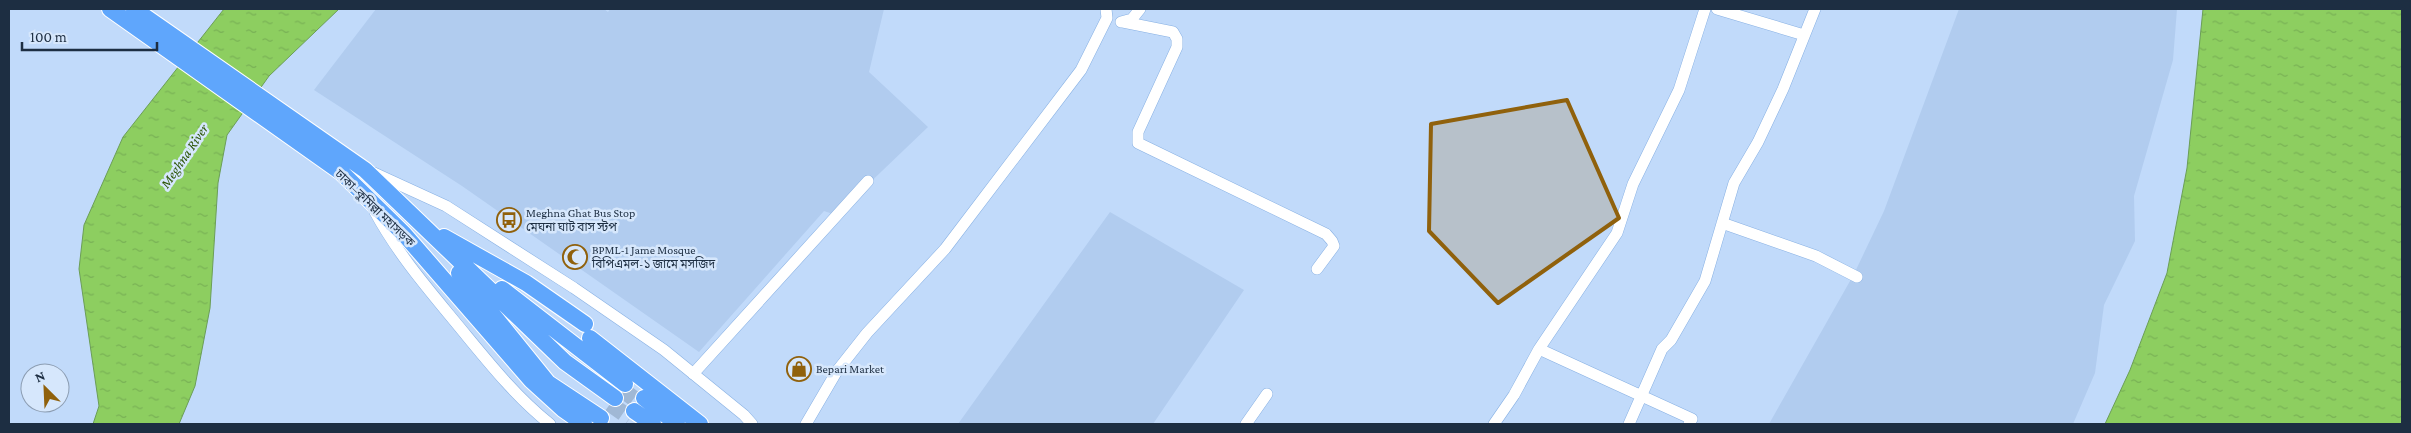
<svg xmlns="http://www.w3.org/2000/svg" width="2411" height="433" viewBox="0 0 2411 433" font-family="'Crimson Pro','Noto Sans Bengali',serif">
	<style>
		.built { fill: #b1ccef }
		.water { fill: url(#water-ripples); stroke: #6b9e57 }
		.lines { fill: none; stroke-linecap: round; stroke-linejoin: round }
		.highway-tunnel { stroke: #a0b8d5; stroke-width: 16; stroke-dasharray: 16 8; stroke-linecap: butt }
		.minor-casing { stroke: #87b0e3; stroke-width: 12 }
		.highway-casing { stroke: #fff; stroke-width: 18 }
		.minor { stroke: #fff; stroke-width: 11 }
		.highway { stroke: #5fa6fc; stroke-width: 16 }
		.marked { fill: #90610c; fill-opacity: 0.2; stroke: #90610c; stroke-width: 4; stroke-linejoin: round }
		.labels { text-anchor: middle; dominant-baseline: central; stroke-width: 5; stroke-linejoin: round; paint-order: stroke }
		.street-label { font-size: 12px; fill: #1d2e42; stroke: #d6e7fc }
		.poi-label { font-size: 12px; fill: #1d2e42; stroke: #d6e7fc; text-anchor: start }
		.water-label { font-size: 14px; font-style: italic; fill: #2d5505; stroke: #d6e7fc }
	</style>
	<defs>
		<pattern id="water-ripples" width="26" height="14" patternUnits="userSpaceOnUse" patternTransform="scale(1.25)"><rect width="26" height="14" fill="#8dce60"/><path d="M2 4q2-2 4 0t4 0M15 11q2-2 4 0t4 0" fill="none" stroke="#79b155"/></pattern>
	</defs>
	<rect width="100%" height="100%" fill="#c1dafa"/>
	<path class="built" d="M 376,9 L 604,9 L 608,12 L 610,9 L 884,9 L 869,72 L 928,127 L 836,215 L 824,211 L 699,352 L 462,186 L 314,90 Z
		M 1959,9 L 2177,9 L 2173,60 L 2134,196 L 2135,241 L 2104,305 L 2095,373 L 2073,424 L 1769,424 L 1854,274 L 1884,211 Z
		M 1110,212 L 1244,290 L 1153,424 L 958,424 Z"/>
	<path class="water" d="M 224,9 L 339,9 L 269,76 L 227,135 L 218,183 L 210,308 L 195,386 L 179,424 L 93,424 L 99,406 L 79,269 L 84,225 L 123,137 Z
		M 2203,9 L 2402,9 L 2402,424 L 2105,424 L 2130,370 L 2167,273 L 2187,168 Z"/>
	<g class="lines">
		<path class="highway-tunnel" d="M 621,389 L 640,403
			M 610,404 L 630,418"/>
		<defs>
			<path id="minor" d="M 1717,9 L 1804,35
				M 1121,22 L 1132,19 L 1140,9
				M 1123,22 L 1173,32 L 1177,39 L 1177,47 L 1138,132 L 1138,143 L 1326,234 L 1332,241 L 1334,246 L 1317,269
				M 374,173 L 446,206 L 574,288 L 664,350 L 744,415 L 752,424
				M 375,212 C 399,256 429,290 461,329 C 489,363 516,397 550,424
				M 1722,223 L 1816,256 L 1857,277
				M 1539,349 L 1692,419 L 1689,424
				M 693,374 L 868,181
				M 806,424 L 837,371 L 867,333 L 945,249 L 1081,70 L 1107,18 L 1106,9
				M 1246,424 L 1267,394
				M 1494,424 L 1514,395 L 1539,349 L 1617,233 L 1633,184 L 1679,90 L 1705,9
				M 1629,424 L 1662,349 L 1671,340 L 1705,281 L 1734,183 L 1758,142 L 1783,89 L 1815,9"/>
			<path id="highway" d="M 110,9 L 342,173 L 404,234 L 531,380 L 564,410 L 584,424
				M 134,9 L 365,170 L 565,362 L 615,398
				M 444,237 L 526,283 L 585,324
				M 459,273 L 548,383 L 601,418
				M 502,289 L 625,384
				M 590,338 L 700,424
				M 644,398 L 677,424
				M 634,411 L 653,424"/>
		</defs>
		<use href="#minor" class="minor-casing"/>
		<use href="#highway" class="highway-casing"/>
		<use href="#minor" class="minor"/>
		<use href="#highway" class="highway"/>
	</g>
	<path class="marked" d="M 1567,100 L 1619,218 L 1498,303 L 1429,231 L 1431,124 Z"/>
	<defs>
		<symbol id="bus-ring" viewBox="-11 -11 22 22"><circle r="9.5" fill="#d6e7fc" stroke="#90610c" stroke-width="1.5"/><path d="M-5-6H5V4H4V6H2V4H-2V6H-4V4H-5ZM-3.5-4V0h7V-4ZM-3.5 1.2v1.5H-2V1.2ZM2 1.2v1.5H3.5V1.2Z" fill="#90610c"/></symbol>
		<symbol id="mosque-ring" viewBox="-11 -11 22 22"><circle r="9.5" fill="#d6e7fc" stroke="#90610c" stroke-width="1.5"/><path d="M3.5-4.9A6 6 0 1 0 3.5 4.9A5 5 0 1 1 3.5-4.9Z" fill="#90610c"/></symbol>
		<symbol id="shop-ring" viewBox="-11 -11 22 22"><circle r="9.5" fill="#d6e7fc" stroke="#90610c" stroke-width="1.5"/><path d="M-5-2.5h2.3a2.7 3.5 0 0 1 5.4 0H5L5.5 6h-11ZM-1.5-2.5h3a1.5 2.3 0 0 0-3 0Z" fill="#90610c"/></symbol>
	</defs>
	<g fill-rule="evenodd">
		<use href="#bus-ring" x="495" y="206" width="28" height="28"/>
		<use href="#mosque-ring" x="561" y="243" width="28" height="28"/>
		<use href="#shop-ring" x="785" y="355" width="28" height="28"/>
	</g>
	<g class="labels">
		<g class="street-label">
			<text transform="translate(375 208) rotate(44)">ঢাকা–কুমিল্লা মহাসড়ক</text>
		</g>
		<g class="poi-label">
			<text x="526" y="213">Meghna Ghat Bus Stop<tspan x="526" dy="14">মেঘনা ঘাট বাস স্টপ</tspan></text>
			<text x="592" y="250">BPML-1 Jame Mosque<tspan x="592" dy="14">বিপিএমল-১ জামে মসজিদ</tspan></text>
			<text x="816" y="369">Bepari Market</text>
		</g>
		<g class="water-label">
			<text transform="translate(184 156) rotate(-56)">Meghna River</text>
		</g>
	</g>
	<rect width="2411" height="433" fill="none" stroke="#1d2e42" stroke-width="20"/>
	<g transform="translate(45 388) rotate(336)"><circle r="24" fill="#d6e7fc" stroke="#8c9db2"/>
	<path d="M0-4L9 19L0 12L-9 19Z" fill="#90610c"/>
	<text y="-8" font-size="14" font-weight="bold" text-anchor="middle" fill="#1d2e42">N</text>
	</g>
	<path d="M22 42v8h135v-8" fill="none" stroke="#1d2e42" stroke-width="2.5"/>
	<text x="30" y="42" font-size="15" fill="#1d2e42" stroke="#d6e7fc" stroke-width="4" paint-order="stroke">100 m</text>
</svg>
